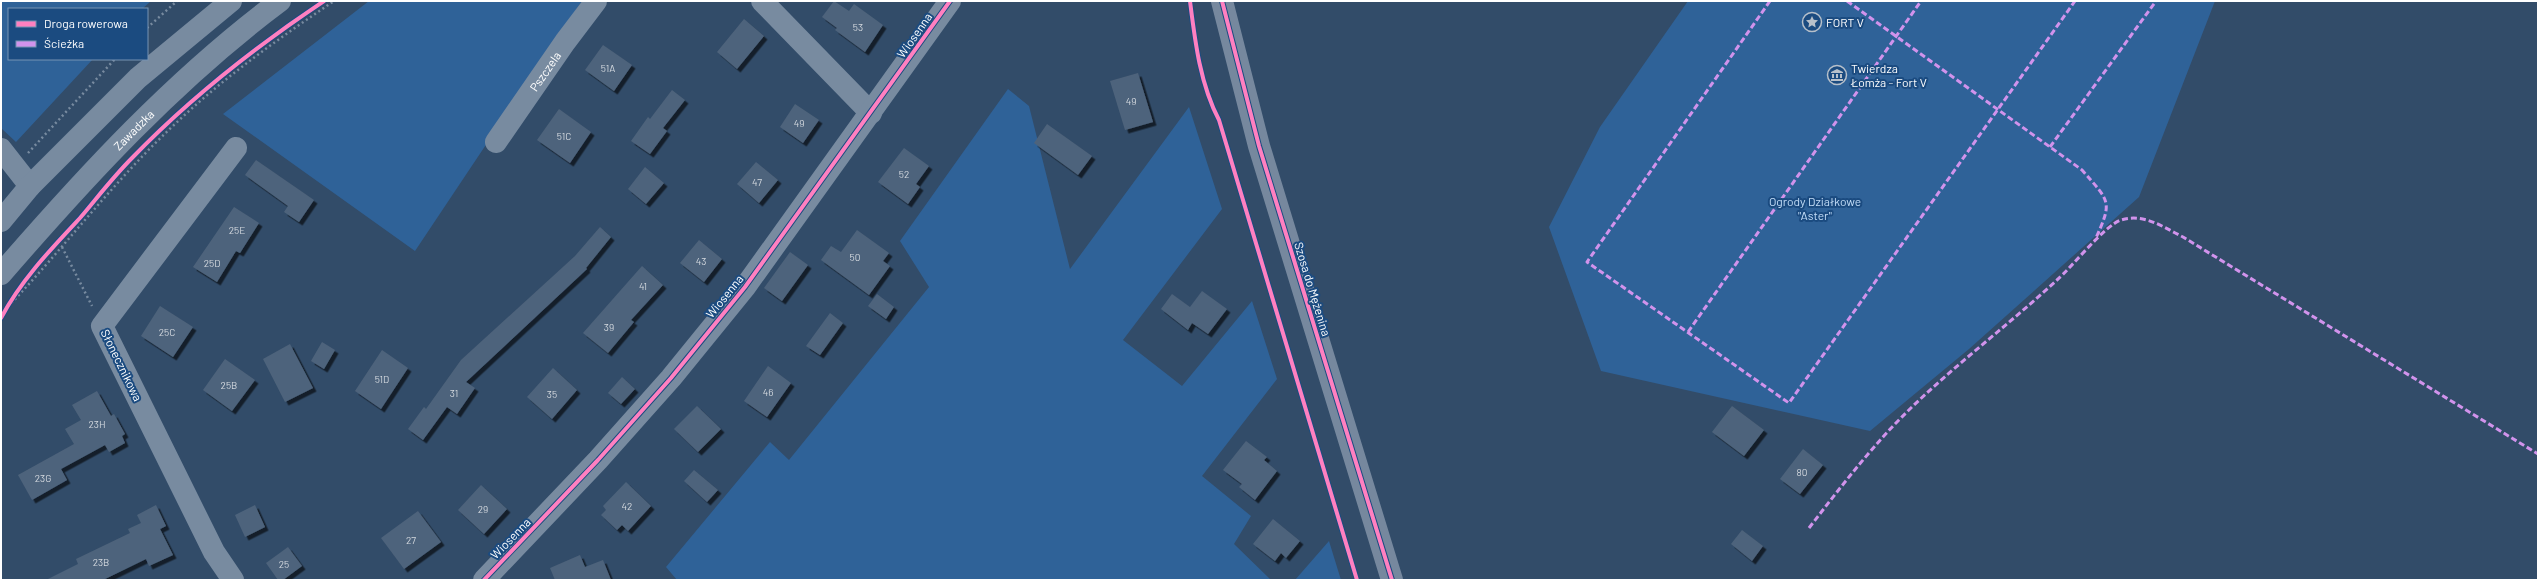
<svg xmlns="http://www.w3.org/2000/svg" width="2539" height="581" viewBox="0 0 2539 581" font-family="Barlow,sans-serif">
	<style>
		.green { fill: #2f6298 }
		.building { fill: #4e637b; filter: url(#shadow) }
		.lines { fill: none; stroke-linecap: round; stroke-linejoin: round }
		.path { stroke: #788ba0; stroke-width: 2.5; stroke-dasharray: 2 3; stroke-linecap: butt }
		.minor { stroke: #788ba0; stroke-width: 22 }
		.major { stroke: #76889e; stroke-width: 22 }
		.quiet { stroke: #d193ec; stroke-width: 3; stroke-dasharray: 6 3; stroke-linecap: butt }
		.cycleway-casing { stroke: #1b4b80; stroke-width: 6 }
		.cycleway { stroke: #ff80c0; stroke-width: 4 }
		.labels { text-anchor: middle; dominant-baseline: central; stroke-width: 4; stroke-linejoin: round; paint-order: stroke }
		.number-label { font-size: 10px; fill: #d3d8de }
		.poi-label { font-size: 12px; fill: #fff; stroke: #1b4b80; text-anchor: start }
		.street-label { font-size: 12px; fill: #fff; stroke: #1b4b80 }
		.park-label { font-size: 12px; fill: #c3ddf7; stroke: #1b4b80 }
	</style>
	<defs>
		<filter id="shadow"><feDropShadow dx="3.5" dy="3.5" stdDeviation="0" flood-color="#0009"/></filter>
	</defs>
	<rect width="100%" height="100%" fill="#324c69"/>
	<path class="green" d="M 1,1 L 151,1 L 142,9 L 9,9 L 9,59 L 93,59 L 16,142 L 1,128 Z
		M 369,1 L 582,1 L 415,251 L 223,114 Z
		M 1688,1 L 2215,1 L 2139,197 L 1969,349 L 1870,431 L 1601,371 L 1549,227 L 1600,127 Z
		M 1008,89 L 1029,106 L 1070,269 L 1189,107 L 1222,209 L 1123,340 L 1182,386 L 1252,301 L 1277,379 L 1202,476 L 1251,516 L 1234,544 L 1271,580 L 677,580 L 666,567 L 770,442 L 789,460 L 929,287 L 900,241 Z
		M 1329,541 L 1341,580 L 1295,580 Z"/>
	<path class="building" d="M 834,1 L 849,11 L 854,4 L 883,25 L 865,52 L 835,30 L 837,28 L 822,17 Z
		M 744,19 L 764,36 L 737,69 L 717,52 Z
		M 603,45 L 632,65 L 614,91 L 585,70 Z
		M 1138,73 L 1153,122 L 1125,130 L 1110,81 Z
		M 672,90 L 685,100 L 663,128 L 667,131 L 650,154 L 631,141 L 648,117 L 650,119 Z
		M 795,104 L 819,120 L 803,143 L 780,127 Z
		M 559,109 L 591,132 L 570,163 L 537,140 Z
		M 1047,124 L 1092,156 L 1078,175 L 1034,143 Z
		M 904,148 L 929,166 L 916,184 L 920,187 L 908,204 L 878,182 Z
		M 256,160 L 314,200 L 299,222 L 284,212 L 288,206 L 245,175 Z
		M 756,162 L 778,180 L 759,203 L 737,184 Z
		M 645,167 L 664,183 L 646,204 L 628,189 Z
		M 234,207 L 259,223 L 240,253 L 236,251 L 217,282 L 193,267 Z
		M 600,227 L 611,237 L 586,268 L 587,269 L 466,382 L 475,388 L 457,414 L 447,407 L 423,440 L 408,429 L 424,407 L 426,409 L 461,360 L 575,256 Z
		M 857,230 L 889,253 L 883,261 L 890,266 L 869,295 L 821,260 L 831,246 L 841,252 Z
		M 699,240 L 722,259 L 704,282 L 680,263 Z
		M 790,252 L 808,265 L 782,301 L 764,288 Z
		M 642,266 L 663,285 L 631,320 L 634,322 L 608,353 L 583,333 Z
		M 1202,291 L 1227,309 L 1208,334 L 1192,323 L 1188,330 L 1161,309 L 1172,294 L 1190,307 Z
		M 877,294 L 894,307 L 886,319 L 868,306 Z
		M 160,306 L 193,327 L 173,357 L 141,336 Z
		M 830,313 L 843,323 L 820,355 L 806,346 Z
		M 322,342 L 335,350 L 324,369 L 311,361 Z
		M 290,344 L 313,388 L 285,402 L 263,359 Z
		M 382,350 L 408,368 L 381,409 L 355,391 Z
		M 225,359 L 255,380 L 232,411 L 203,390 Z
		M 768,366 L 791,383 L 767,417 L 744,401 Z
		M 553,368 L 577,390 L 552,419 L 527,397 Z
		M 622,377 L 635,389 L 621,404 L 608,393 Z
		M 97,391 L 111,416 L 114,414 L 125,434 L 122,436 L 125,443 L 109,452 L 105,445 L 61,469 L 67,480 L 32,500 L 18,475 L 74,444 L 65,429 L 81,420 L 72,405 Z
		M 697,406 L 721,429 L 698,452 L 674,429 Z
		M 1732,406 L 1764,430 L 1744,456 L 1712,432 Z
		M 1246,441 L 1267,457 L 1264,460 L 1277,471 L 1255,500 L 1239,487 L 1242,484 L 1223,470 Z
		M 1803,449 L 1823,465 L 1800,494 L 1780,479 Z
		M 694,470 L 718,490 L 707,502 L 684,481 Z
		M 626,482 L 651,506 L 628,531 L 622,525 L 617,530 L 601,515 L 606,510 L 603,506 Z
		M 481,485 L 507,509 L 484,534 L 458,510 Z
		M 156,505 L 166,526 L 160,529 L 173,555 L 149,566 L 146,559 L 103,580 L 46,580 L 78,564 L 76,559 L 130,533 L 128,529 L 141,523 L 137,515 Z
		M 255,505 L 265,527 L 245,537 L 235,515 Z
		M 418,511 L 441,542 L 404,569 L 381,538 Z
		M 1273,519 L 1300,541 L 1286,558 L 1281,553 L 1275,561 L 1253,544 Z
		M 1742,530 L 1763,546 L 1752,561 L 1731,544 Z
		M 288,547 L 302,566 L 283,580 L 278,580 L 266,563 Z
		M 580,555 L 585,567 L 603,560 L 611,580 L 555,580 L 550,568 Z"/>
	<g class="lines">
		<path class="path" d="M 147,28 L 177,1
			M 28,153 L 115,59
			M 62,247 L 92,306
			M 1,314 C 60,253 112,183 174,125 C 223,78 278,39 334,1"/>
		<g class="minor">
			<path d="M 762,1 L 871,113"/>
			<path id="s1" d="M 496,142 L 565,42 L 596,1"/>
			<path d="M 1,149 L 30,186"/>
			<path d="M 1,221 L 30,186 L 138,78 L 231,1"/>
			<path id="s2" d="M 1,274 C 86,176 175,79 280,1"/>
			<path d="M 233,580 L 214,552 L 102,326 L 236,148"/>
			<path d="M 484,580 L 598,460 L 671,378 L 745,287 L 950,1"/>
		</g>
		<path class="major" d="M 1222,1 L 1259,146 L 1392,580"/>
		<path class="quiet" d="M 1770,1 L 1587,262 L 1789,403 L 2075,1
			M 1847,1 L 2082,170 C 2110,202 2113,201 2095,240
			M 2050,147 L 2156,1
			M 1688,332 L 1921,1
			M 1809,528 C 1836,493 1863,458 1894,425 C 1944,373 2003,330 2057,280 C 2072,267 2104,226 2121,220 C 2144,213 2163,227 2183,237 L 2538,454"/>
		<defs>
			<path id="cycleway" d="M 1190,1 C 1195,41 1200,84 1219,120 L 1357,580
				M 1222,1 L 1259,146 L 1392,580
				M 1,318 C 21,280 51,249 80,218 C 97,198 113,177 132,158 C 190,98 255,47 324,1
				M 484,580 L 598,460 L 671,378 L 745,287 L 950,1"/>
		</defs>
		<use href="#cycleway" class="cycleway-casing"/>
		<use href="#cycleway" class="cycleway"/>
	</g>
	<defs>
		<symbol id="sight-ring" viewBox="-11 -11 22 22"><circle r="9.5" fill="#1b4b80" stroke="#b7c0ca" stroke-width="1.5"/><path d="M0-6L1.8-2.2L6-1.7L2.9 1.2L3.7 5.4L0 3.3L-3.7 5.4L-2.9 1.2L-6-1.7L-1.8-2.2Z" fill="#b7c0ca"/></symbol>
		<symbol id="museum-ring" viewBox="-11 -11 22 22"><circle r="9.5" fill="#1b4b80" stroke="#b7c0ca" stroke-width="1.5"/><path d="M0-6L6-3V-2H-6V-3ZM-5-1h2V3h-2ZM-1-1h2V3h-2ZM3-1h2V3H3ZM-6 4H6V6H-6Z" fill="#b7c0ca"/></symbol>
	</defs>
	<g fill-rule="evenodd">
		<use href="#sight-ring" x="1801" y="11" width="22" height="22"/>
		<use href="#museum-ring" x="1826" y="64" width="22" height="22"/>
	</g>
	<g class="labels">
		<g class="number-label">
			<text x="858" y="27">53</text>
			<text x="608" y="68">51A</text>
			<text x="1131" y="101">49</text>
			<text x="799" y="123">49</text>
			<text x="564" y="136">51C</text>
			<text x="904" y="174">52</text>
			<text x="757" y="182">47</text>
			<text x="237" y="230">25E</text>
			<text x="855" y="257">50</text>
			<text x="701" y="261">43</text>
			<text x="212" y="263">25D</text>
			<text x="643" y="286">41</text>
			<text x="609" y="327">39</text>
			<text x="167" y="332">25C</text>
			<text x="382" y="379">51D</text>
			<text x="229" y="385">25B</text>
			<text x="768" y="392">46</text>
			<text x="454" y="393">31</text>
			<text x="552" y="394">35</text>
			<text x="97" y="424">23H</text>
			<text x="1802" y="472">80</text>
			<text x="43" y="478">23G</text>
			<text x="627" y="506">42</text>
			<text x="483" y="509">29</text>
			<text x="411" y="540">27</text>
			<text x="101" y="562">23B</text>
			<text x="284" y="564">25</text>
		</g>
		<g class="poi-label">
			<text x="1826" y="22">FORT V</text>
			<text x="1851" y="68">Twierdza<tspan x="1851" dy="14">Łomża - Fort V</tspan></text>
		</g>
		<g class="street-label">
			<text transform="translate(914 35) rotate(-55)">Wiosenna</text>
			<text stroke="none"><textPath href="#s1" startOffset="86">Pszczela</textPath></text>
			<text stroke="none"><textPath href="#s2" startOffset="196">Zawadzka</textPath></text>
			<text transform="translate(1313 289) rotate(73)">Szosa do Mężenina</text>
			<text transform="translate(724 296) rotate(-51)">Wiosenna</text>
			<text transform="translate(122 365) rotate(64)">Słonecznikowa</text>
			<text transform="translate(510 538) rotate(-46)">Wiosenna</text>
		</g>
		<g class="park-label">
			<text x="1815" y="201">Ogrody Działkowe<tspan x="1815" dy="14">"Aster"</tspan></text>
		</g>
	</g>
	<rect width="2539" height="581" fill="none" stroke="#ffffff" stroke-width="4"/>
	<rect x="8" y="8" width="140" height="52" fill="#1b4b80" stroke="#7693b3"/>
	<rect x="16" y="21" width="20" height="6" fill="#ff80c0" stroke="#7693b3"/>
	<text x="44" y="28" font-size="12" fill="#ffffff">Droga rowerowa</text>
	<rect x="16" y="41" width="20" height="6" fill="#d193ec" stroke="#7693b3"/>
	<text x="44" y="48" font-size="12" fill="#ffffff">Ścieżka</text>
</svg>
